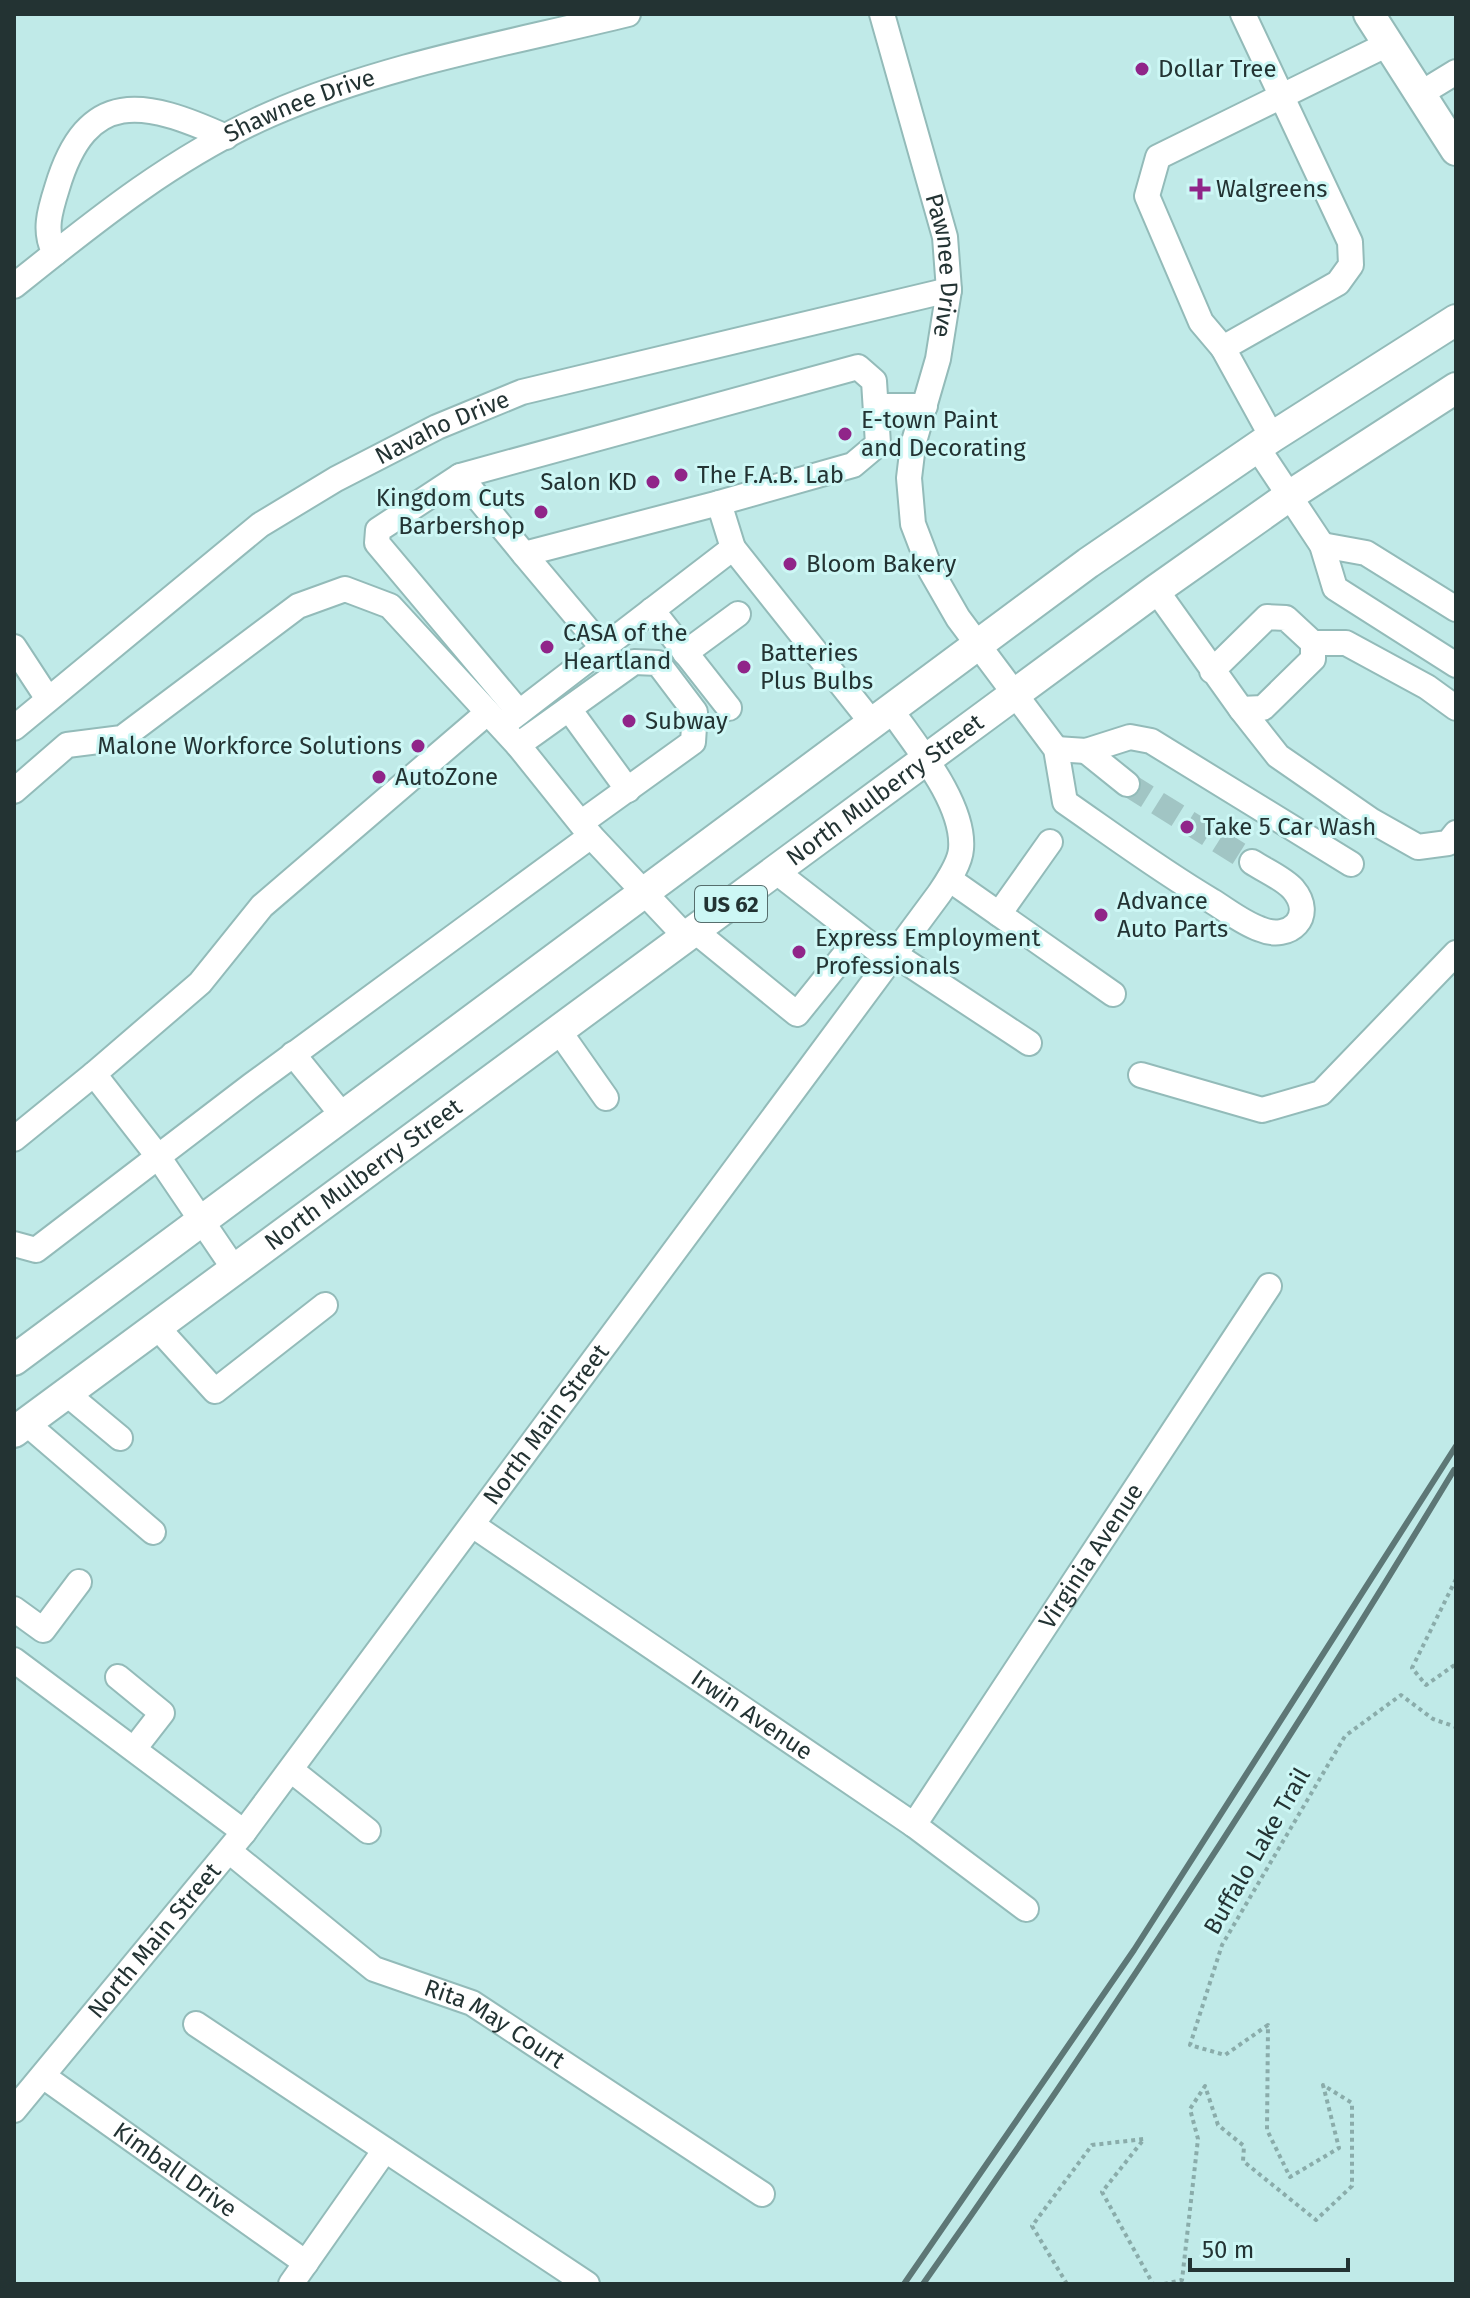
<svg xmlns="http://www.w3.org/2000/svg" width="1470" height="2298" viewBox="0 0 1470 2298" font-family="'Fira Sans',sans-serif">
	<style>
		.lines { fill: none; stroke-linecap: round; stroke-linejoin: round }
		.minor-tunnel { stroke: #a1c5c4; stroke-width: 24; stroke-dasharray: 24 12; stroke-linecap: butt }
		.minor-casing { stroke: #93bbb9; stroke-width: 28 }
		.major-casing { stroke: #93bbb9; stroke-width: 34 }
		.path { stroke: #8aacaa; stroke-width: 4; stroke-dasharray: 4 4; stroke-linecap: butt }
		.minor { stroke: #fff; stroke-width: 24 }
		.major { stroke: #fff; stroke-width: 30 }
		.rail { stroke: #5d7776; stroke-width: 6 }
		.poi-dot { fill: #902589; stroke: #cdf7f5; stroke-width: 3 }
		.labels { text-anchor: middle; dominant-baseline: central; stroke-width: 6; stroke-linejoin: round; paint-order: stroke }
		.shield { fill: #cdf7f5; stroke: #566e6d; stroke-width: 2 }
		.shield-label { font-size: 22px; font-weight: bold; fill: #233333 }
		.poi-label { font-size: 24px; fill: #233333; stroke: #cdf7f5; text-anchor: start }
		.street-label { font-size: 24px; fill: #233333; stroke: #cdf7f5 }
	</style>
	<rect width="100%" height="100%" fill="#c0eae8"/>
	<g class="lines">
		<path class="minor-tunnel" d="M 1127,784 L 1252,862"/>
		<defs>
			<g id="minor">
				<path id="s1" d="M 882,14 L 945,237 L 949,290 L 938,359 L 913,445 L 909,478 L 913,524 L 931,571 L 958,618 L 1056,749 L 1065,802 C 1114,836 1161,871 1212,901 C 1228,911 1243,923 1260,929 C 1290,942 1316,916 1293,889 C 1283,878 1264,870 1252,862"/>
				<path d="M 1420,94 L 1456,72"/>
				<path d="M 55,253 C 43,232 50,210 57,188 C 87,87 144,100 226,137"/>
				<path id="s2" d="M 14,286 C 95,221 175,156 271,114 C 383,65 510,43 628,14"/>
				<path d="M 1223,348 L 1338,283 L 1351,265 L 1350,242 L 1243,14"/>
				<path d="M 876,406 L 925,406"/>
				<path d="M 1272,437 L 1223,348 L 1201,322 L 1147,196 L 1158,157 L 1388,44"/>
				<path d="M 1257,447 L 1322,545 L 1335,588 L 1456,665"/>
				<path d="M 460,476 L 524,554 L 719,503"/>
				<path d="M 1322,545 L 1366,553 L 1456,609"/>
				<path d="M 524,554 L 603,648"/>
				<path d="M 1156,590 L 1241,709 L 1263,708 L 1313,659 L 1313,643 L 1286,618 L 1267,617 L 1212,671"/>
				<path d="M 652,610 L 729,708"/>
				<path d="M 1313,643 L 1346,643 L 1427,687 L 1456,708"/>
				<path d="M 14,647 L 48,699"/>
				<path d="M 685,653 L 738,614"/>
				<path d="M 569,709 L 628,790"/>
				<path d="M 1241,709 L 1278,756 L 1372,821 L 1418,847 L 1448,843 L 1456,833"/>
				<path d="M 519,712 L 377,543 L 378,530 L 460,476 L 858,367 L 874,381 L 878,444 L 853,465 L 719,503 L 733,548"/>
				<path d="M 508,721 L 733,548 L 873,724"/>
				<path id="s3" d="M 14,728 L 260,525 L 336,479 L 437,427 L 522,392 L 949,290"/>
				<path d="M 518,745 L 634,662 L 658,663 L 695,712 L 693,742 L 582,822"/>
				<path d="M 1056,749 L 1086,751 L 1130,737 L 1151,741 L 1351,864"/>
				<path d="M 1086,751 L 1127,784"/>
				<path d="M 14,791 L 67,745 L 122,738 L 298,606 L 345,589 L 390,606 L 518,745 L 591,836 L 686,937"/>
				<path d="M 774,870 L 890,960"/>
				<path d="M 949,879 L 1113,994"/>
				<path d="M 999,914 L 1050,842"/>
				<path d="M 695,931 L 797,1014 L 859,937"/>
				<path d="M 894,954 L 1029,1043"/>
				<path d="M 559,1031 L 606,1098"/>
				<path d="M 293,1054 L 343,1116"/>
				<path d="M 1141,1075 L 1262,1110 L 1321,1093 L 1456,953"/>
				<path d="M 14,1139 L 94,1074"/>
				<path d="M 14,1244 L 36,1250 L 252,1085 L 591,836"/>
				<path d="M 235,1270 L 157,1155 L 94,1074 L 200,983 L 262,906 L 487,713"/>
				<path d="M 156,1326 L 215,1391 L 325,1305"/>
				<path d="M 66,1393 L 120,1438"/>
				<path d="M 26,1423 L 153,1532"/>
				<path id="s4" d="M 474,1526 L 914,1825 L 1026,1909"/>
				<path d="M 14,1609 L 43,1630 L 79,1582"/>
				<path d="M 14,1660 L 244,1832"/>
				<path d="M 118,1677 L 162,1713 L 134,1749"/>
				<path d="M 291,1770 L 368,1831"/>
				<path id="s5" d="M 914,1825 L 1269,1286"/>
				<path id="s6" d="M 229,1851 L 374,1969 L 472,2003 L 762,2194"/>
				<path d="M 196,2024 L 587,2284"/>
				<path id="s7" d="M 43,2076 L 306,2263"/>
				<path id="s8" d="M 14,2110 L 244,1832 L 939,894 C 947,882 960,864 961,849 C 965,804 916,746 891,710"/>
				<path d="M 291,2284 L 385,2150"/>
			</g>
			<g id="major">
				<path d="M 1369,14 L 1456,150"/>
				<path d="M 14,1360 L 1088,563 L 1272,437 L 1456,320"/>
				<path id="s9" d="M 14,1432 L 1156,590 L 1289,496 L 1456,388"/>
			</g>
		</defs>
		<use href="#minor" class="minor-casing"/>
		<use href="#major" class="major-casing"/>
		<path class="path" d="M 1456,1579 L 1412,1668 L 1426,1685 L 1456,1664
			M 1067,2284 L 1032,2226 L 1092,2145 L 1144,2139 L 1102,2192 L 1153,2284
			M 1164,2284 L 1182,2280 L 1198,2139 L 1190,2109 L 1205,2086 L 1218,2125 L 1244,2146 L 1243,2161 L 1316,2220 L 1352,2186 L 1352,2103 L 1323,2085 L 1339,2148 L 1290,2177 L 1267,2130 L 1268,2025 L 1225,2055 L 1190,2045 L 1222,1945 L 1345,1736 L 1401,1695 L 1433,1719 L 1456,1727"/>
		<use href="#minor" class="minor"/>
		<use href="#major" class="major"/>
		<path class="rail" d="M 904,2284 L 1134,1950 L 1456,1446
			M 923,2284 C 1110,2019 1286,1748 1454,1470"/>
	</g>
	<g class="poi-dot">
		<circle cx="1142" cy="69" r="8"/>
		<path d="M1196 177h8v8h8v8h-8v8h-8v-8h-8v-8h8z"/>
		<circle cx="845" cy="434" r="8"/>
		<circle cx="681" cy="475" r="8"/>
		<circle cx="653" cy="482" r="8"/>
		<circle cx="541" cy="512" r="8"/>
		<circle cx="790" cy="564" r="8"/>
		<circle cx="547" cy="647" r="8"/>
		<circle cx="744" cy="667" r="8"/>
		<circle cx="629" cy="721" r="8"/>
		<circle cx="418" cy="746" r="8"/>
		<circle cx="379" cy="777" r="8"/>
		<circle cx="1187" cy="827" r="8"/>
		<circle cx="1101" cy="915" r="8"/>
		<circle cx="799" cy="952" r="8"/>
	</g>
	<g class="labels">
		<rect class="shield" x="695" y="886" width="72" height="36" rx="6"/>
		<g class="shield-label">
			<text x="731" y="904">US 62</text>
		</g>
		<g class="poi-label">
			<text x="1158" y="69">Dollar Tree</text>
			<text x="1216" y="189">Walgreens</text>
			<text x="861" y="420">E-town Paint<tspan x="861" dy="28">and Decorating</tspan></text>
			<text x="697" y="475">The F.A.B. Lab</text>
			<text x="637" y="482" text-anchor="end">Salon KD</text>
			<text x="525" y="498" text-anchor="end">Kingdom Cuts<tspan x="525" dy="28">Barbershop</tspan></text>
			<text x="806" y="564">Bloom Bakery</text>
			<text x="563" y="633">CASA of the<tspan x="563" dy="28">Heartland</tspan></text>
			<text x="760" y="653">Batteries<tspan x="760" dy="28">Plus Bulbs</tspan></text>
			<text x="645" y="721">Subway</text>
			<text x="402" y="746" text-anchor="end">Malone Workforce Solutions</text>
			<text x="395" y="777">AutoZone</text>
			<text x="1203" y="827">Take 5 Car Wash</text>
			<text x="1117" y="901">Advance<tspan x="1117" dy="28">Auto Parts</tspan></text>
			<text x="815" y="938">Express Employment<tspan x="815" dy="28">Professionals</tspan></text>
		</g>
		<g class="street-label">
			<text stroke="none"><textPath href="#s2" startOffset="340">Shawnee Drive</textPath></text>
			<text stroke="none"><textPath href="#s1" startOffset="260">Pawnee Drive</textPath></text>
			<text stroke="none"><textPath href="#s3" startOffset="526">Navaho Drive</textPath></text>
			<text stroke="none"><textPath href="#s9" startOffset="1082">North Mulberry Street</textPath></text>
			<text stroke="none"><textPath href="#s9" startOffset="434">North Mulberry Street</textPath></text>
			<text stroke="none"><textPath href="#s8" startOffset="868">North Main Street</textPath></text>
			<text stroke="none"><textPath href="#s5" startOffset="322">Virginia Avenue</textPath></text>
			<text stroke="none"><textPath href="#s4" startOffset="336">Irwin Avenue</textPath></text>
			<text transform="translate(1257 1851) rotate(-60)">Buffalo Lake Trail</text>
			<text stroke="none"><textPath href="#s8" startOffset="220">North Main Street</textPath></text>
			<text stroke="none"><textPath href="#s6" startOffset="320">Rita May Court</textPath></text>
			<text stroke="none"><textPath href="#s7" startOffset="162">Kimball Drive</textPath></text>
		</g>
	</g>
	<rect width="1470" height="2298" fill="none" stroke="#233333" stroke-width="32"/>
	<path d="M1190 2258v12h158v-12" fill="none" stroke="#233333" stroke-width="4"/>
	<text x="1202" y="2258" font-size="24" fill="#233333" stroke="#cdf7f5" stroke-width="6" paint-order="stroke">50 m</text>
</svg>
